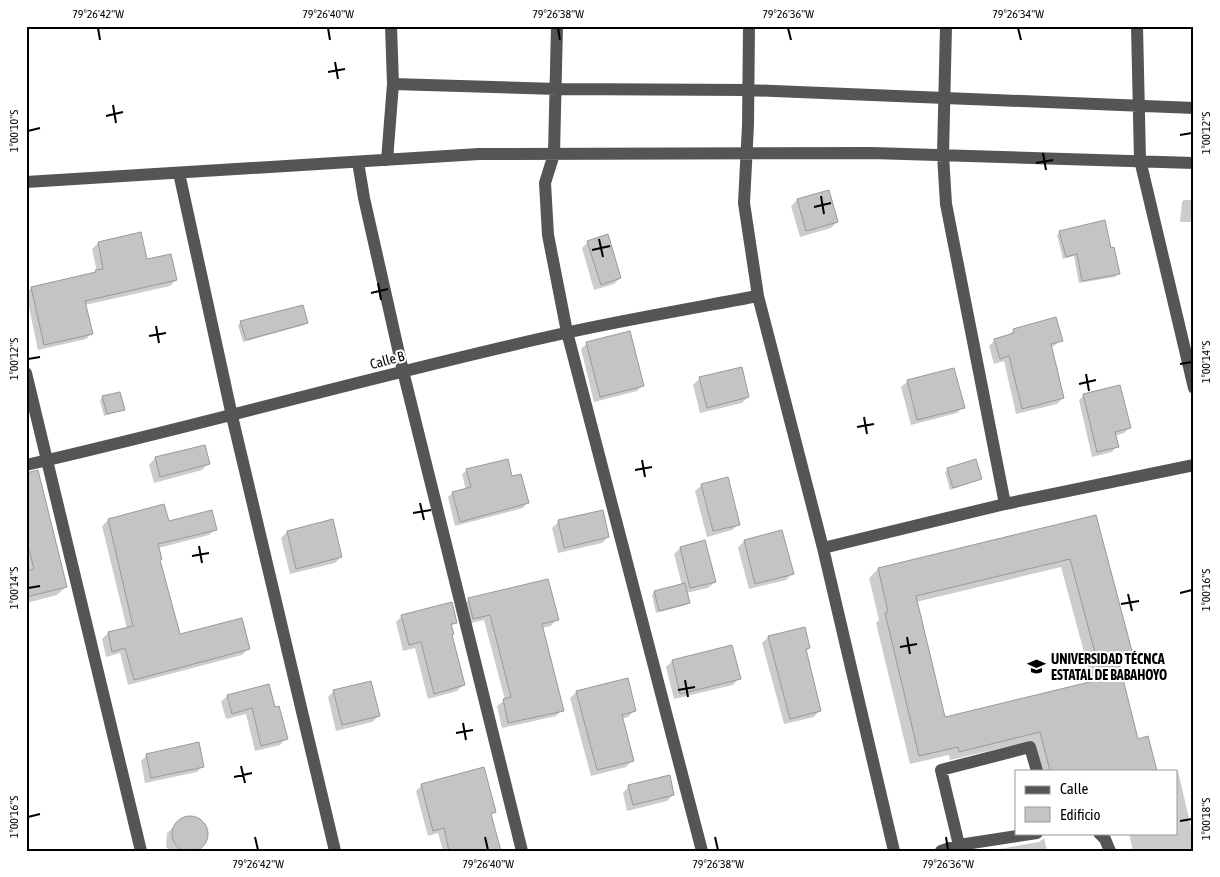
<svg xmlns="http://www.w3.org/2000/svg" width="1220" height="877" viewBox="0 0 1220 877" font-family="'Asap Condensed',sans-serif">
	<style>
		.shadow { fill: #0003; fill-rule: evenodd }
		.building { fill: #c4c4c4; stroke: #999; fill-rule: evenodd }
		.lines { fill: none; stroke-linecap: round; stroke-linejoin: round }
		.minor { stroke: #555; stroke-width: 12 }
		.ticks { fill: none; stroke: #000; stroke-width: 2 }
		.labels { text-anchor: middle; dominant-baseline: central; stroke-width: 4; stroke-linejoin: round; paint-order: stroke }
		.street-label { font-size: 14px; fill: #000; stroke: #fff }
		.poi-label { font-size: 14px; font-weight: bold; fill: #000; stroke: #fff; text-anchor: start }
		.neatline { fill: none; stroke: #000; stroke-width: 2 }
		.ticks-label { font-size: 12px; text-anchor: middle; fill: #000 }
	</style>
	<rect width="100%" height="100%" fill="#fff"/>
	<path class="shadow" d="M 797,200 L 837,222 L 831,228 L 800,237 L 791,206 Z
		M 1184,200 L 1194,200 L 1194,222 L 1180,222 L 1182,202 Z
		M 1060,232 L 1110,249 L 1118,274 L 1115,277 L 1079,283 L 1074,256 L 1063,259 L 1057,235 Z
		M 588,242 L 620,278 L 614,284 L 594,290 L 582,248 Z
		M 98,243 L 146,260 L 176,280 L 170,286 L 85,305 L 91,334 L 86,339 L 38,350 L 26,293 L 31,288 L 97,272 L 92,249 Z
		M 241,322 L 306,323 L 304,325 L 243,342 L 238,325 Z
		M 1014,330 L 1062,340 L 1051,348 L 1063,398 L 1057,404 L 1016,414 L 1004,361 L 994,364 L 989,346 L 995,340 L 1007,336 Z
		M 587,343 L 643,385 L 637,391 L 594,402 L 581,349 Z
		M 741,368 L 748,397 L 742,403 L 700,413 L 693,385 L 699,379 Z
		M 908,381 L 963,407 L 957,413 L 911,425 L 901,387 Z
		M 1084,395 L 1129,428 L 1124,433 L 1115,436 L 1117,446 L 1112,452 L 1092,457 L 1079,400 Z
		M 103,397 L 124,410 L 104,416 L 100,400 Z
		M 155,458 L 208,464 L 202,470 L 154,483 L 149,465 Z
		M 948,469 L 981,479 L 950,490 L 945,472 Z
		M 467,470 L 511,477 L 527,503 L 523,508 L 455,526 L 448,497 L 453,493 L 466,490 L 462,474 Z
		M 26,483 L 66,587 L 57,595 L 26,603 Z
		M 702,485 L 739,524 L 732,530 L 707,537 L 695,491 Z
		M 163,506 L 168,523 L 215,529 L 209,535 L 158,548 L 159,561 L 179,635 L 248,649 L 242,655 L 128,685 L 120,653 L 106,657 L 102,639 L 108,633 L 127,629 L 102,526 L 108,520 Z
		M 1095,516 L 1132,655 L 1118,665 L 1137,740 L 1155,771 L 1039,771 L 1031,741 L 950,760 L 949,755 L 910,764 L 876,623 L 879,620 L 869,578 L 878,569 ZM 1061,567 L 1092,682 L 945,719 L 916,602 Z
		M 558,522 L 608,537 L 602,543 L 558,553 L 552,528 Z
		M 287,532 L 341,557 L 335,563 L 290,574 L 281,538 Z
		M 744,541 L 792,574 L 786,580 L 749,589 L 738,548 Z
		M 680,548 L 715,582 L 708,588 L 686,593 L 688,603 L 686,605 L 656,613 L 652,595 L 654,592 L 682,585 L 674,554 Z
		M 468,600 L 557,619 L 551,626 L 542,628 L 562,710 L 556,716 L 502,728 L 497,706 L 505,700 L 484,620 L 467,624 L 462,606 Z
		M 402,616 L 456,622 L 451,627 L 451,635 L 463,685 L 457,691 L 428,699 L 415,648 L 403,651 L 396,622 Z
		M 768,637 L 809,648 L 805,652 L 820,710 L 814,717 L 784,724 L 762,643 Z
		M 672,661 L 739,678 L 733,685 L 674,699 L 666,667 Z
		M 334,691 L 379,716 L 372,722 L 336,731 L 328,697 Z
		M 576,692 L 634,711 L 628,717 L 622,719 L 632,761 L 626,767 L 591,776 L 570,698 Z
		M 227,696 L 274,709 L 286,738 L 280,745 L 255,751 L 246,714 L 226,719 L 221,702 Z
		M 147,755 L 203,766 L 197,772 L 145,783 L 141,761 Z
		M 1178,771 L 1194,840 L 1194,851 L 1133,851 L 1129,833 L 1176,833 L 1176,772 Z
		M 422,785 L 494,812 L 490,816 L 499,851 L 443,851 L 438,833 L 428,836 L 416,791 Z
		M 629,786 L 673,795 L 667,801 L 627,811 L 623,793 Z
		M 184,817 L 198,818 L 207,828 L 206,842 L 197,851 L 170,851 L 166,847 L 167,833 Z
		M 1044,838 L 1047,851 L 988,851 L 1039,842 Z"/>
	<path class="building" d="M 829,190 L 838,222 L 806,231 L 797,199 Z
		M 1105,220 L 1111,248 L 1114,247 L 1120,274 L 1082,281 L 1077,254 L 1066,257 L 1059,231 Z
		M 141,232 L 147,259 L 171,254 L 177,280 L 85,301 L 93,334 L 44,345 L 31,287 L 96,272 L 95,270 L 103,269 L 98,242 Z
		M 608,234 L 621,278 L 601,285 L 587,241 Z
		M 303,305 L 308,323 L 246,340 L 240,321 Z
		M 1056,317 L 1063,341 L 1051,344 L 1064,398 L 1022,409 L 1009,356 L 1000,359 L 994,339 L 1014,333 L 1013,329 Z
		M 630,331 L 644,386 L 600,397 L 586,342 Z
		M 742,367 L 749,397 L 707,408 L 699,377 Z
		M 954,368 L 965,408 L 917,420 L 907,380 Z
		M 1120,385 L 1131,428 L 1115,432 L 1119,447 L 1097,452 L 1083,394 Z
		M 120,392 L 125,410 L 107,414 L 102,396 Z
		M 205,445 L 210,464 L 160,477 L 155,457 Z
		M 508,459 L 512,476 L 521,474 L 529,503 L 460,522 L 452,492 L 471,487 L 466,469 Z
		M 976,459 L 982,479 L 953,488 L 947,468 Z
		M 38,470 L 67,587 L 26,597 L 26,571 L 34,569 L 26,538 L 26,473 Z
		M 728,477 L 740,525 L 713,531 L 701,484 Z
		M 164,504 L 169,521 L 212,510 L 217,530 L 158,544 L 162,559 L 160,560 L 180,634 L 242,618 L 250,649 L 134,680 L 125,648 L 112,652 L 108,632 L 133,626 L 108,519 Z
		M 603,510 L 609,537 L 564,548 L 558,520 Z
		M 1096,515 L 1133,655 L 1118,659 L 1138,739 L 1148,736 L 1157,771 L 1050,771 L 1040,732 L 959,752 L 958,747 L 919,756 L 885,613 L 888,612 L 878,568 ZM 1070,559 L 1102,679 L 945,717 L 916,596 Z
		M 333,519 L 342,557 L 296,569 L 287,531 Z
		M 782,530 L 794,574 L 755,584 L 744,540 Z
		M 705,540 L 716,582 L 690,588 L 680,547 Z
		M 548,579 L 559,620 L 542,624 L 564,711 L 508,723 L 503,699 L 511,697 L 490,615 L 473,619 L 468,598 Z
		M 685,583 L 690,603 L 659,611 L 654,591 Z
		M 452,602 L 457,623 L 451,624 L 454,634 L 452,635 L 465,685 L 434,694 L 421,642 L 409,645 L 401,615 Z
		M 805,627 L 810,648 L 806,649 L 821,711 L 790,719 L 768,636 Z
		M 732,645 L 741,679 L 680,694 L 672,660 Z
		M 628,678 L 636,711 L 622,715 L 634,761 L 597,770 L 576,691 Z
		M 371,681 L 380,716 L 342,725 L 333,690 Z
		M 269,684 L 275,707 L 279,706 L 288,739 L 261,746 L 252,708 L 232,714 L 227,695 Z
		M 199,742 L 204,767 L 151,778 L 146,754 Z
		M 484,767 L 496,812 L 491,814 L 501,851 L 449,851 L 444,828 L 433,831 L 421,784 Z
		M 670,775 L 674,795 L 633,805 L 628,785 Z
		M172 834a18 18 0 1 1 36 0a18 18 0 1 1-36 0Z"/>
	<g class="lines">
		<path class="minor" d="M 391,26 L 393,84 L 557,89 L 748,90 L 1194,108
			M 557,26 L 554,154 L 545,183 L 548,235 L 567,332 L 702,851
			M 749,26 L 748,125 L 744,203 L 758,296 L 823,548 L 894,851
			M 946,26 L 943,155 L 946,204 L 1005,504
			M 1137,26 L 1140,160 L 1194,388
			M 387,160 L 393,84
			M 358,162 L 364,198 L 403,371 L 522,851
			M 179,173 L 232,416 L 335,851
			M 26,182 L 479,154 L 872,153 L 1194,163
			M 26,373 L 141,851
			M 26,465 C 206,424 384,373 565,333 C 629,319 694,308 758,296
			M 823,548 L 1005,504 L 1194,465
			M 1099,833 L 1105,839 L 1110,851
			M 959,845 L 941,770 L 1030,747 L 1037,771
			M 941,851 L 959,845 L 1037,833"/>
	</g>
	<path class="ticks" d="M 98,28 L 100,40M 328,28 L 330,40M 558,28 L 560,40M 788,28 L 791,40M 1018,28 L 1021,40M 335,62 L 338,79M 328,72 L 345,69M 113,105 L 116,123M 106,116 L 123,112M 28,131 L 40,128M 1180,135 L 1192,133M 1043,153 L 1046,170M 1036,163 L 1053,160M 821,196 L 824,214M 814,207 L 831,203M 599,239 L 603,257M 592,250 L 610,246M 378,283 L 381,300M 371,293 L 388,289M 156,326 L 159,343M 149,336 L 166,333M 28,359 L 40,357M 1180,364 L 1192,362M 1086,374 L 1089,391M 1079,384 L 1096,380M 864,417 L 867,434M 857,427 L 874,424M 642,460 L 645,477M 635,470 L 652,467M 420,503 L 424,520M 413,513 L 431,510M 199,546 L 202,563M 192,556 L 209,553M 28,588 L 40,586M 1180,593 L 1192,590M 1128,594 L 1132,611M 1121,604 L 1139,601M 907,637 L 910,654M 900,647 L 917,644M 685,680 L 688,697M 678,690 L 695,687M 463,723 L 466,740M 456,733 L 473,730M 241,766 L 245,783M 234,777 L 252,773M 28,817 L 40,814M 1180,821 L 1192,819M 255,837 L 258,850M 485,837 L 488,850M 715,837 L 718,850M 946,837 L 948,850"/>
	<defs>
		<symbol id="university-bare" viewBox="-9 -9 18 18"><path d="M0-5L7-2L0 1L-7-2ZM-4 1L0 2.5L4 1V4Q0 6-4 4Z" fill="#000" stroke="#fff" stroke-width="2.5" paint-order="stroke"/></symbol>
	</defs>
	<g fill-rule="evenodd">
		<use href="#university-bare" x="1024" y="654" width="25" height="25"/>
	</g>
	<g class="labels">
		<g class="street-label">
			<text transform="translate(387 360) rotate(-15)">Calle B</text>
		</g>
		<g class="poi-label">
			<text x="1051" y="659">UNIVERSIDAD TÉCNCA<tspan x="1051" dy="16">ESTATAL DE BABAHOYO</tspan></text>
		</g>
	</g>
	<rect width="1220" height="877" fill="none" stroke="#ffffff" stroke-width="55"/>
	<rect x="1015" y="770" width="162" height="65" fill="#ffffff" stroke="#999999"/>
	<rect x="1025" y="786" width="25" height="8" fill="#555555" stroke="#999999"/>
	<text x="1060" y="794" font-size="15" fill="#000000">Calle</text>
	<rect x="1025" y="807" width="25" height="15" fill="#c4c4c4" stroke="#999999"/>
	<text x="1060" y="820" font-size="15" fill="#000000">Edificio</text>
	<rect x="28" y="28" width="1164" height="822" class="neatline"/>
	<g class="ticks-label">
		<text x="98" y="18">79°26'42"W</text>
		<text x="328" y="18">79°26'40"W</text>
		<text x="558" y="18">79°26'38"W</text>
		<text x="788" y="18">79°26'36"W</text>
		<text x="1018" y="18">79°26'34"W</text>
		<text transform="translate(14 131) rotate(-90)" y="4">1°00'10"S</text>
		<text transform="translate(1206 133) rotate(-90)" y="4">1°00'12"S</text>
		<text transform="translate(14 359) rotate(-90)" y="4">1°00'12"S</text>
		<text transform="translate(1206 362) rotate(-90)" y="4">1°00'14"S</text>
		<text transform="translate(14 588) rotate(-90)" y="4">1°00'14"S</text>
		<text transform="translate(1206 590) rotate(-90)" y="4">1°00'16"S</text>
		<text transform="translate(14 817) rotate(-90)" y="4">1°00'16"S</text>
		<text transform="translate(1206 819) rotate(-90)" y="4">1°00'18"S</text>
		<text x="258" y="868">79°26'42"W</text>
		<text x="488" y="868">79°26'40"W</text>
		<text x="718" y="868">79°26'38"W</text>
		<text x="948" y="868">79°26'36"W</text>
	</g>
</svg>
